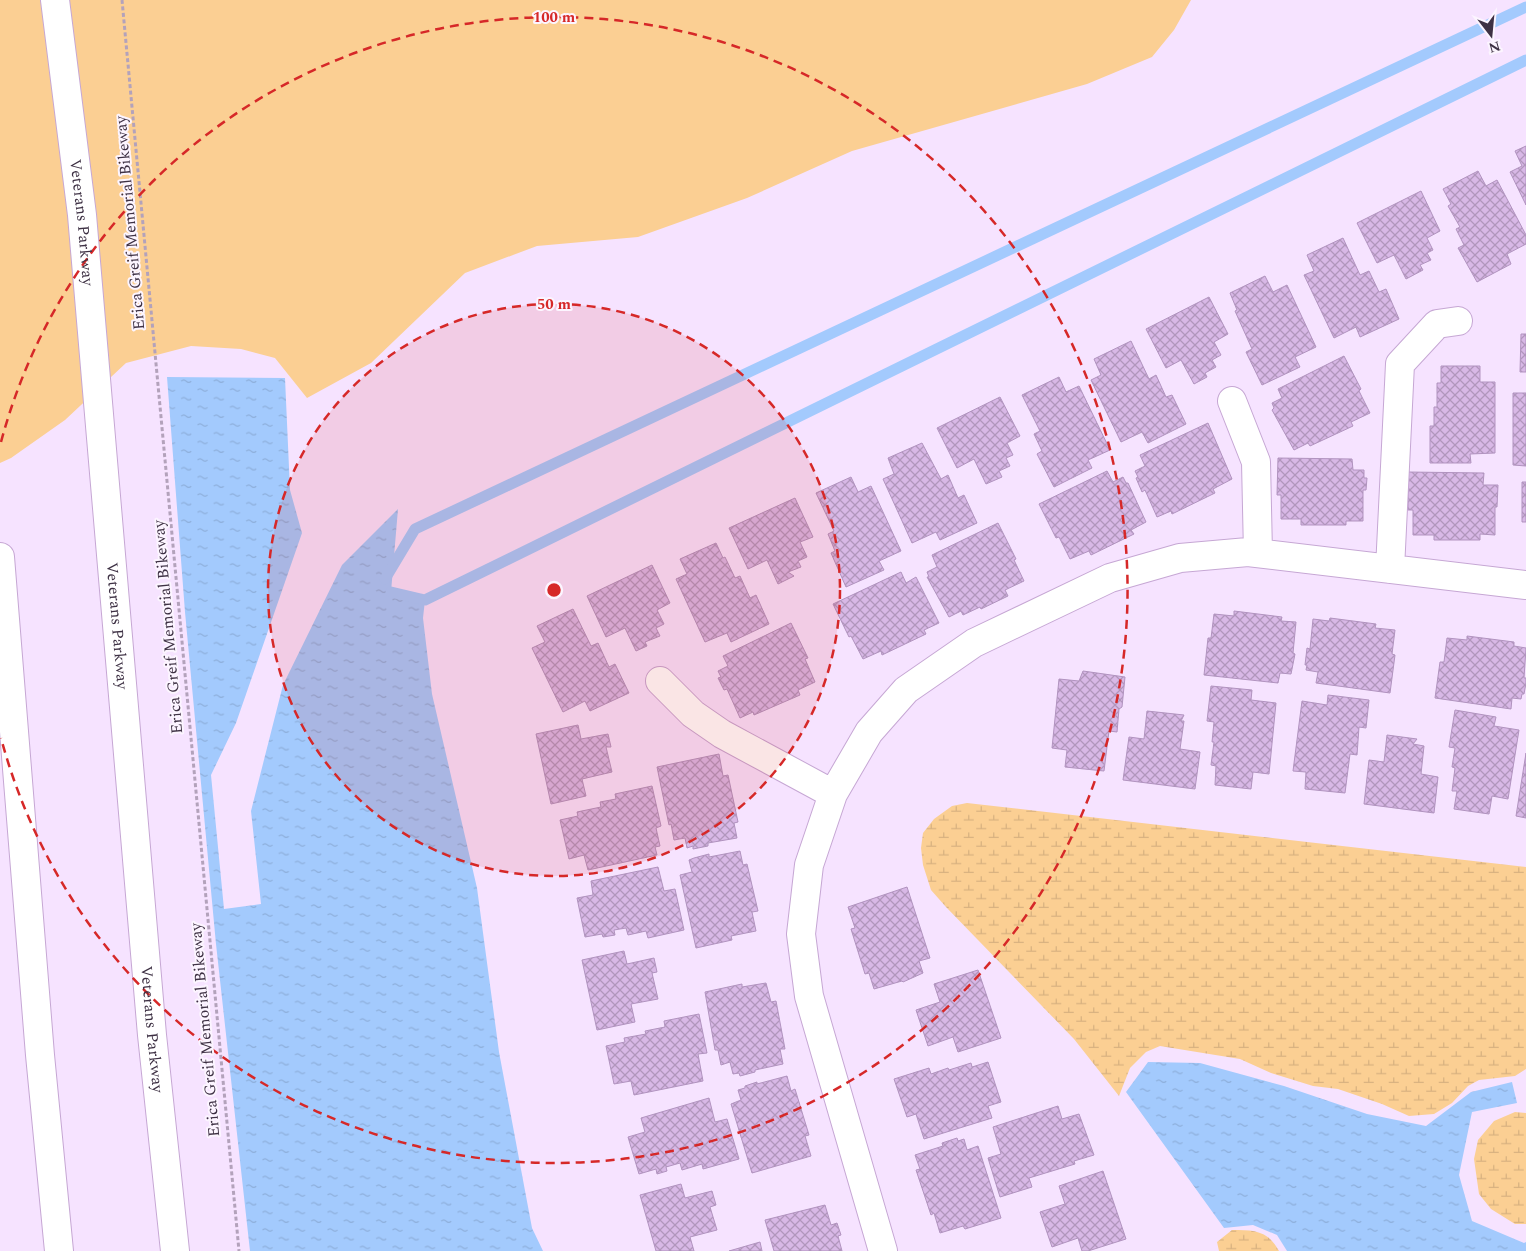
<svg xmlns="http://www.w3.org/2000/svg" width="1526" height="1251" viewBox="0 0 1526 1251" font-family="Spectral,serif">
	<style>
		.green { fill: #fbcf93 }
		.wetland { fill: url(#wetland-marsh) }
		.water { fill: url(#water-ripples) }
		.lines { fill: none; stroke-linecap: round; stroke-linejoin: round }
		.stream { stroke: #a3cafd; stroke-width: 11 }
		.building { fill: url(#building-cross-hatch); stroke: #b193bf }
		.minor-casing { stroke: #c6a7d4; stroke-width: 30 }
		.major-casing { stroke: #c6a7d4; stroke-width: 30 }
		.path { stroke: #b3a2bb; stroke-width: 3; stroke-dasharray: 4 2.5; stroke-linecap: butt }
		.minor { stroke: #fff; stroke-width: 28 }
		.major { stroke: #fff; stroke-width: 28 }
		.ring { fill: none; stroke: #d62828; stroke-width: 2.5; stroke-dasharray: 9 6 }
		.labels { text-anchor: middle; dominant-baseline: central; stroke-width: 4; stroke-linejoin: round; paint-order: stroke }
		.street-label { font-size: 16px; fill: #3e3144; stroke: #fcf5ff }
		.centre { fill: #d62828; stroke: #fcf5ff; stroke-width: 2.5 }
		.ring-label { font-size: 15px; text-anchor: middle; font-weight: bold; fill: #d62828; stroke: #fcf5ff; stroke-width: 4; stroke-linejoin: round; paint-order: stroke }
	</style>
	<defs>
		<pattern id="wetland-marsh" width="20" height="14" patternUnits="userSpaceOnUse" patternTransform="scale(1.25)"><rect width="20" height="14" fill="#fbcf93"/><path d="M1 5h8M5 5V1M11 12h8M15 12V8" fill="none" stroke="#d8b280"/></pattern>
		<pattern id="water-ripples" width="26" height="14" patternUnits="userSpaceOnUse" patternTransform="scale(1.25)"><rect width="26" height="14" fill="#a3cafd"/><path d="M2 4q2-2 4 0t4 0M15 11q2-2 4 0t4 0" fill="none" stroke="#8daeda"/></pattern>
		<pattern id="building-cross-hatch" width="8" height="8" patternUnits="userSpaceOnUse" patternTransform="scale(1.25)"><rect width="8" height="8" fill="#d8b8e6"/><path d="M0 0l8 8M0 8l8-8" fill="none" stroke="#b196bc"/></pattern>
	</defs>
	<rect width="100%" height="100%" fill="#f6e3ff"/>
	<path class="green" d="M 0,0 L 1191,0 L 1174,30 L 1152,57 L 1087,84 L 852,151 L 747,198 L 638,237 L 537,246 L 465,273 L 371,363 L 307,398 L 275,358 L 241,349 L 191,346 L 126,363 L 65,420 L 11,458 L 0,463 Z"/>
	<path class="wetland" d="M 967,803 L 1526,867 L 1526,1069 L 1515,1076 L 1479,1080 L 1468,1086 L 1452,1103 L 1434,1114 L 1409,1116 L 1382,1104 L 1338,1089 L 1313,1086 L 1271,1073 L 1240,1059 L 1160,1046 L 1146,1052 L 1130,1068 L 1119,1096 L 1074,1039 L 946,907 L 931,890 L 923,865 L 921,848 L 923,833 L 934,819 L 952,806 Z
		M 1515,1112 L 1526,1113 L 1526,1224 L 1515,1224 L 1491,1209 L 1479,1194 L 1474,1159 L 1478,1140 L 1494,1121 Z
		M 1232,1230 C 1253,1230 1268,1230 1279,1251 L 1219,1251 L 1217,1242 Z"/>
	<path class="water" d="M 167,377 L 285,378 L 290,490 L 302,533 L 236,723 L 211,775 L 224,909 L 261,904 L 251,811 L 283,685 L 342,565 L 398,509 L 391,592 L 425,600 L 423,618 L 432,694 L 477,888 L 499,1052 L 532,1228 L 543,1251 L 250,1251 L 216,944 L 185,612 Z
		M 1148,1062 L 1200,1063 L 1284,1086 L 1367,1114 L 1426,1126 L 1471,1092 L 1512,1082 L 1517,1103 L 1472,1112 L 1459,1175 L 1472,1221 L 1524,1243 L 1526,1242 L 1526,1251 L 1287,1251 L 1277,1235 L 1253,1225 L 1224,1228 L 1126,1092 Z"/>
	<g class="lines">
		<path class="stream" d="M 385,579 L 415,529 L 1526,7
			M 391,592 L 425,600 L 1526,60"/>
	</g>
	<path class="building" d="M 1526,146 L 1526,205 L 1510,172 L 1522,166 L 1515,151 Z
		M 1478,171 L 1486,186 L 1497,180 L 1526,235 L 1526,244 L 1507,254 L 1511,264 L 1477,282 L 1458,248 L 1464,245 L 1456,229 L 1460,227 L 1448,206 L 1451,204 L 1443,189 Z
		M 1421,191 L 1440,231 L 1427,238 L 1433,250 L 1427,253 L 1431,260 L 1420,265 L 1423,270 L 1406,279 L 1394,255 L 1377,263 L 1357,223 Z
		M 1343,238 L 1360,275 L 1369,271 L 1379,292 L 1386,289 L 1399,319 L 1360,337 L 1356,327 L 1334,338 L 1304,275 L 1314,271 L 1307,255 Z
		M 1265,276 L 1273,292 L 1287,285 L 1316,347 L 1295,357 L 1300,367 L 1262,385 L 1246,352 L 1252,349 L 1235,311 L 1237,310 L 1230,293 Z
		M 1209,297 L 1228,334 L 1214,342 L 1221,355 L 1212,360 L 1216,367 L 1205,373 L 1207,377 L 1194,384 L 1181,360 L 1166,368 L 1146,329 Z
		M 1521,334 L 1526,334 L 1526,372 L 1520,372 Z
		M 1131,341 L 1149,379 L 1156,375 L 1166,397 L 1172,395 L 1186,424 L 1148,443 L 1142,432 L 1121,442 L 1091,380 L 1101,375 L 1094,359 Z
		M 1344,356 L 1361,389 L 1359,391 L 1370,413 L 1351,422 L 1353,426 L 1310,446 L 1308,443 L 1294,450 L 1272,410 L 1274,408 L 1272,403 L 1282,398 L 1278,389 Z
		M 1441,366 L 1480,366 L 1480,382 L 1495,382 L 1495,453 L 1470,454 L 1471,463 L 1430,463 L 1430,426 L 1434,426 L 1434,407 L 1437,407 L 1437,383 L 1441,383 Z
		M 1059,377 L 1066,392 L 1079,386 L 1110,450 L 1088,460 L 1092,468 L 1054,487 L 1037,454 L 1042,451 L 1034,434 L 1040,431 L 1022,395 Z
		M 1513,393 L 1526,393 L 1526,466 L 1513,465 Z
		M 1000,397 L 1020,436 L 1007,443 L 1013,455 L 1006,458 L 1010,466 L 999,471 L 1002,477 L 986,484 L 974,459 L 957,468 L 937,428 Z
		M 1208,423 L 1232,479 L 1213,489 L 1215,493 L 1172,514 L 1171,511 L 1157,517 L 1145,490 L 1142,492 L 1136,478 L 1138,477 L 1135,471 L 1145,466 L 1140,455 Z
		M 922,443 L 941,479 L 948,475 L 958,498 L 964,495 L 977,523 L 940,540 L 936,532 L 912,543 L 883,479 L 894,474 L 888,458 Z
		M 1278,458 L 1352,459 L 1353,470 L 1364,470 L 1364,478 L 1367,478 L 1366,490 L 1363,490 L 1363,521 L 1346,521 L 1346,525 L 1301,525 L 1301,519 L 1281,519 L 1281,495 L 1277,495 Z
		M 1107,471 L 1113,482 L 1123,477 L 1126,483 L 1128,483 L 1146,522 L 1131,530 L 1134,534 L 1091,555 L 1089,551 L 1070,559 L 1059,537 L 1056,538 L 1039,504 Z
		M 1408,472 L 1484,473 L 1483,485 L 1498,485 L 1497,507 L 1495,507 L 1495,535 L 1480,534 L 1480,540 L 1434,540 L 1434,535 L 1413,535 L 1413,510 L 1408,510 Z
		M 851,477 L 858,492 L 871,486 L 901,551 L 879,561 L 884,570 L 846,587 L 831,553 L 835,551 L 828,534 L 834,531 L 816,493 Z
		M 1522,482 L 1526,482 L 1526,522 L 1522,522 Z
		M 795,498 L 813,537 L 800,542 L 807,557 L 798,561 L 801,567 L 788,572 L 794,576 L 778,584 L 767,560 L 748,569 L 729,528 Z
		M 998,523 L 1016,559 L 1014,560 L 1024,581 L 1005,590 L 1008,596 L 981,609 L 980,607 L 963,615 L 961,611 L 949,617 L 927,577 L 929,577 L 927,572 L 937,567 L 932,555 Z
		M 716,543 L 723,558 L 725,557 L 735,578 L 740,576 L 750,598 L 756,595 L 769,624 L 731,642 L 727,633 L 705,642 L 676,579 L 687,574 L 680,559 Z
		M 652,565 L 670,603 L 657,610 L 664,624 L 656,628 L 660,636 L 645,642 L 647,646 L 636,651 L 625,628 L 606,637 L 587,596 Z
		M 901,572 L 906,583 L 916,577 L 939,623 L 924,630 L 926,634 L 882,655 L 881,651 L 863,659 L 851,636 L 849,637 L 833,604 Z
		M 573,609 L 591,646 L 598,643 L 609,667 L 615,664 L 629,693 L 590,711 L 585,701 L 563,712 L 532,648 L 545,642 L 537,626 Z
		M 1234,611 L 1282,617 L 1281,621 L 1296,622 L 1293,653 L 1295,654 L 1291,674 L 1280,673 L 1278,683 L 1204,675 L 1208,638 L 1211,638 L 1214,614 L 1234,616 Z
		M 1330,618 L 1376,624 L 1375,628 L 1395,630 L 1392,654 L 1395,655 L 1390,693 L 1316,683 L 1318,672 L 1306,670 L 1307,665 L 1305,665 L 1307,648 L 1310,649 L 1313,619 L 1329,621 Z
		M 791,623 L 808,658 L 805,659 L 815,682 L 798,690 L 800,695 L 754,715 L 753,712 L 740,718 L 727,689 L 724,690 L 718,678 L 721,677 L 718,671 L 728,666 L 723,656 Z
		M 1467,636 L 1514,642 L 1514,646 L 1526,648 L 1524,678 L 1526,678 L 1526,683 L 1524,694 L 1522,694 L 1521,699 L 1512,698 L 1511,709 L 1435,698 L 1440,662 L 1444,662 L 1447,638 L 1467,640 Z
		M 1083,671 L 1125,677 L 1122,707 L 1119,709 L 1117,732 L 1109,731 L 1104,771 L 1065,767 L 1067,750 L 1052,748 L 1059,679 L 1079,681 Z
		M 1211,686 L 1252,690 L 1251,700 L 1276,703 L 1269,774 L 1253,772 L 1251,789 L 1215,785 L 1216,766 L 1211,765 L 1214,742 L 1212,742 L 1214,722 L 1207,721 Z
		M 1328,695 L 1369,700 L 1366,728 L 1359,727 L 1357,755 L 1350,754 L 1345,793 L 1305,789 L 1306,772 L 1293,771 L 1302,701 L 1327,705 Z
		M 1455,710 L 1496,717 L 1494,726 L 1519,730 L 1508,799 L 1492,796 L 1489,814 L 1454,809 L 1457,791 L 1452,791 L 1455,768 L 1452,767 L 1455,748 L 1449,747 Z
		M 1147,711 L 1184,715 L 1181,721 L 1184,721 L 1180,749 L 1200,752 L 1195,789 L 1123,780 L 1129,737 L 1144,739 Z
		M 578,725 L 581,739 L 608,734 L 611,747 L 606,747 L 612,772 L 582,779 L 586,796 L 551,804 L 536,734 Z
		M 1387,735 L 1417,739 L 1413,744 L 1424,746 L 1421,774 L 1438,777 L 1434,813 L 1364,804 L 1369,760 L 1384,762 Z
		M 1526,753 L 1526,818 L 1516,816 Z
		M 719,754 L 723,776 L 728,775 L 738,822 L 734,823 L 737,838 L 708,843 L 708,846 L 693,849 L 693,846 L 687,848 L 685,838 L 674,840 L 671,824 L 669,825 L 657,767 Z
		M 652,786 L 661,826 L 656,828 L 660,846 L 655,847 L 657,855 L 588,870 L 584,855 L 569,859 L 560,820 L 578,816 L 577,812 L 601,807 L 600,802 L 616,799 L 615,794 Z
		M 740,851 L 743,865 L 747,864 L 758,911 L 752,912 L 756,931 L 731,936 L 732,940 L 696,948 L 680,875 L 692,872 L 689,860 L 694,858 L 709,854 L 709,857 Z
		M 658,867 L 664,891 L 675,889 L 684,930 L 648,938 L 646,931 L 628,935 L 626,928 L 614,930 L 615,935 L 603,937 L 602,934 L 585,937 L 577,898 L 593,895 L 591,881 Z
		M 907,887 L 930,958 L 919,961 L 923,973 L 903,982 L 902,981 L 874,989 L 869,973 L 865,974 L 851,929 L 855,928 L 848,907 Z
		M 624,951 L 627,964 L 654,958 L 657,972 L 652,973 L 658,999 L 631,1004 L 635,1022 L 597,1030 L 582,960 Z
		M 978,970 L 1001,1038 L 958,1052 L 953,1037 L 928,1046 L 916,1010 L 940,1002 L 934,984 Z
		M 766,983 L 771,1002 L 776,1001 L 785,1049 L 780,1049 L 783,1064 L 755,1070 L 755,1072 L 740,1076 L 739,1073 L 733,1074 L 730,1062 L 721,1065 L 718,1050 L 715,1050 L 705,992 L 742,984 L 742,987 Z
		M 699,1014 L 707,1053 L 698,1054 L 703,1081 L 634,1095 L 631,1081 L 614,1084 L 606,1046 L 625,1042 L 624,1038 L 646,1034 L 645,1031 L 665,1027 L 664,1021 Z
		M 988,1062 L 1001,1102 L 988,1106 L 992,1118 L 924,1139 L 916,1114 L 907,1117 L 894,1079 L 929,1068 L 931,1074 L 948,1068 L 949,1070 L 971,1063 L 972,1067 Z
		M 787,1076 L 791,1091 L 795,1089 L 809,1135 L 805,1136 L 811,1156 L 752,1173 L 731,1104 L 741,1100 L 738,1090 L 745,1088 L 745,1086 L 757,1082 L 757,1084 Z
		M 709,1098 L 715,1122 L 727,1119 L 739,1159 L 703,1169 L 702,1164 L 682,1170 L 680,1163 L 666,1167 L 667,1171 L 657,1174 L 656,1169 L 639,1174 L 628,1137 L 645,1132 L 641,1118 Z
		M 1058,1106 L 1062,1119 L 1079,1114 L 1094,1155 L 1074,1161 L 1075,1164 L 1029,1178 L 1032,1187 L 1000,1197 L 988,1158 L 1001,1154 L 993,1127 Z
		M 957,1138 L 958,1141 L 964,1139 L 967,1150 L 978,1146 L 1001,1218 L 965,1229 L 963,1226 L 940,1233 L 934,1213 L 931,1215 L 916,1170 L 920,1169 L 915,1155 L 943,1146 L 942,1143 Z
		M 1103,1171 L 1126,1239 L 1088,1251 L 1082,1251 L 1078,1238 L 1052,1247 L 1040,1212 L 1065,1204 L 1059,1186 Z
		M 681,1184 L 685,1198 L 712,1191 L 716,1205 L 710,1207 L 717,1230 L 690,1237 L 694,1251 L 656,1251 L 640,1195 Z
		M 825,1205 L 831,1225 L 837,1223 L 841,1235 L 838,1236 L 842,1251 L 774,1251 L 765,1220 Z
		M 760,1242 L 762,1251 L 729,1251 Z"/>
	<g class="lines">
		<defs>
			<path id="minor" d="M 1232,401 L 1256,462 L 1258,553
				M 1390,569 L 1400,364 L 1437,324 L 1458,321
				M 660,681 L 693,714 L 722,734 L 833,794
				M 883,1251 L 809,996 L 801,934 L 809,865 L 833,794 L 869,732 L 906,690 L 974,643 L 1110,578 L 1180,558 L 1248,552 L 1526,585"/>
			<g id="major">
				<path id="s1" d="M 55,0 L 82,215 L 152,1035 L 175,1251"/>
				<path d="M 0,557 L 40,1055 L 59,1251"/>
			</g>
		</defs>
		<use href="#minor" class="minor-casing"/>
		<use href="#major" class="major-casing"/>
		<path class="path" d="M 122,0 L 239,1251"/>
		<use href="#minor" class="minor"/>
		<use href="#major" class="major"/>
	</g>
	<circle cx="554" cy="590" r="286" fill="#d62828" fill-opacity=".12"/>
	<g class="ring">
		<circle cx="554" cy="590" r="286"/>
		<path d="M1 442A573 573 0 1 1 1 738"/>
	</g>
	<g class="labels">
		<g class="street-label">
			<text stroke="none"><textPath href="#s1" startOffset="224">Veterans Parkway</textPath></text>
			<text transform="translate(130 223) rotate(-95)">Erica Greif Memorial Bikeway</text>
			<text stroke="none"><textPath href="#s1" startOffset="629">Veterans Parkway</textPath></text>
			<text transform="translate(168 627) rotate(-95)">Erica Greif Memorial Bikeway</text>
			<text stroke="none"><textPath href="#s1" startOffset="1034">Veterans Parkway</textPath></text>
			<text transform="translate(205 1030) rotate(-95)">Erica Greif Memorial Bikeway</text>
		</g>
	</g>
	<circle cx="554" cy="590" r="8" class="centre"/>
	<g class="ring-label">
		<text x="554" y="22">100 m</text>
		<text x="554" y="309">50 m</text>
	</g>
	<g transform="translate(1491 35) rotate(164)" stroke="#fcf5ff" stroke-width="4" paint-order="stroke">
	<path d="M0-4L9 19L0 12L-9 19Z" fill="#3e3144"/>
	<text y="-8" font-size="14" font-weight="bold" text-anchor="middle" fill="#3e3144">N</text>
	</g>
</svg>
